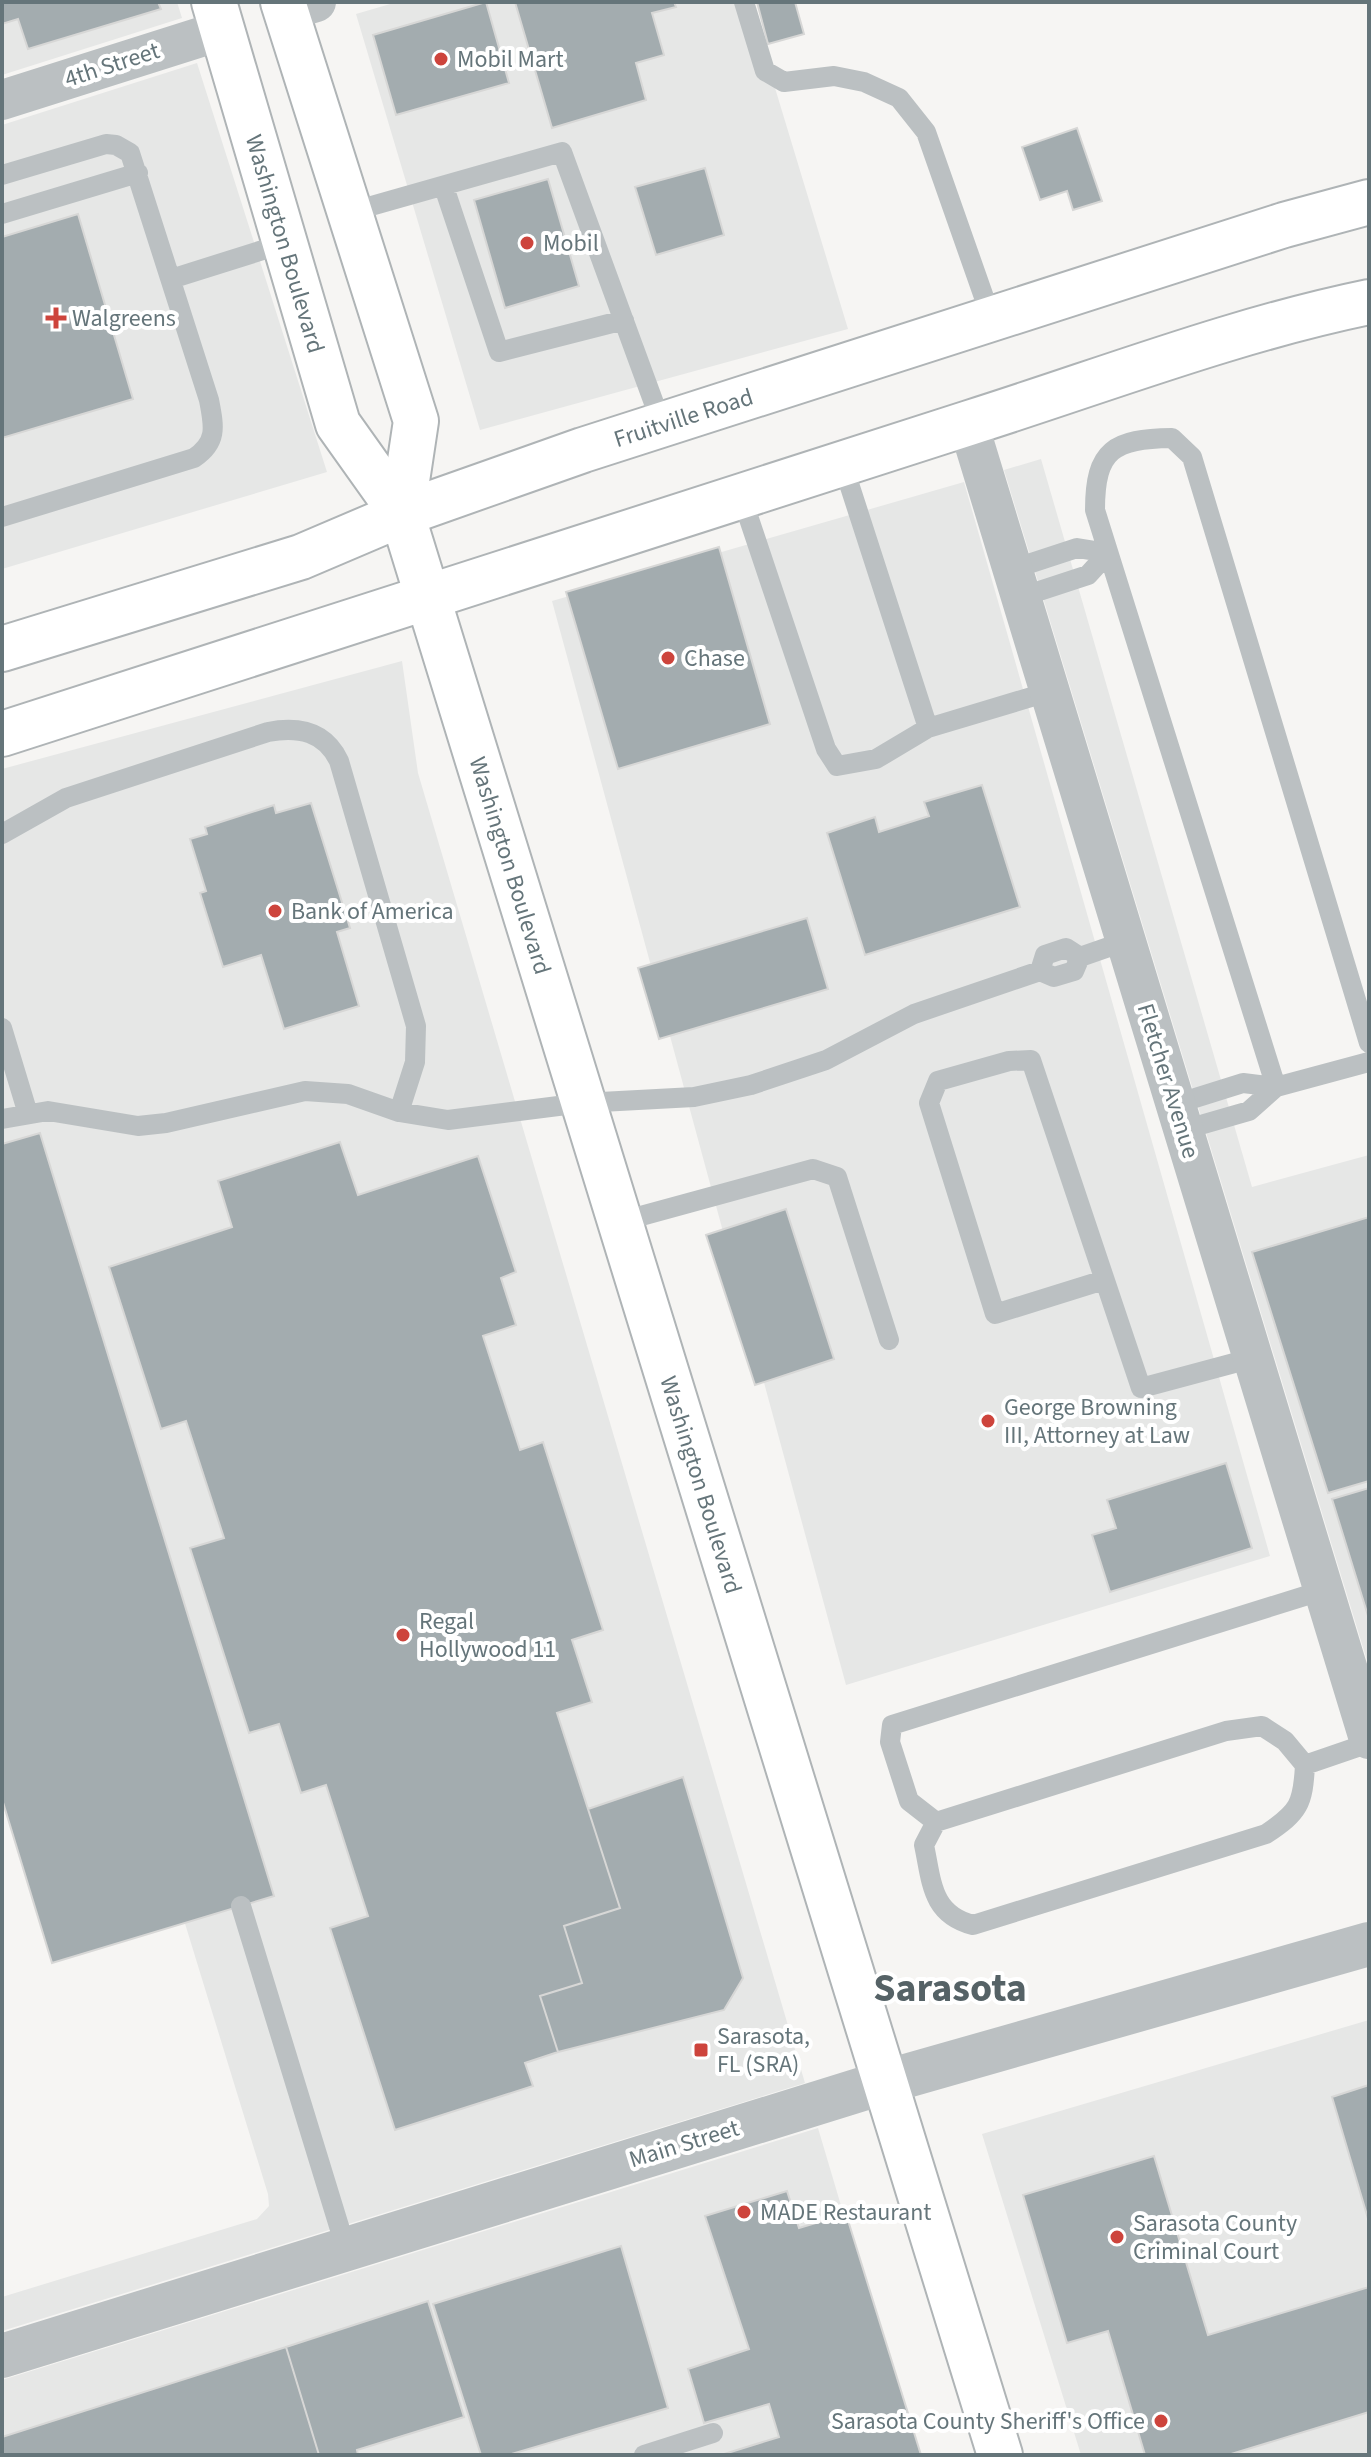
<svg xmlns="http://www.w3.org/2000/svg" width="1371" height="2457" viewBox="0 0 1371 2457" font-family="'Source Sans 3',sans-serif">
	<style>
		.built { fill: #e6e7e6 }
		.building { fill: #a3acaf; stroke: #d7d7d6; stroke-width: 2 }
		.lines { fill: none; stroke-linecap: round; stroke-linejoin: round }
		.primary-casing { stroke: #afb4b6; stroke-width: 48 }
		.service { stroke: #bbc0c2; stroke-width: 20 }
		.minor { stroke: #bbc0c2; stroke-width: 40 }
		.tertiary { stroke: #bbc0c2; stroke-width: 44 }
		.primary { stroke: #fff; stroke-width: 44 }
		.poi-dot { fill: #cd443c; stroke: #fff; stroke-width: 3 }
		.labels { text-anchor: middle; dominant-baseline: central; stroke-width: 8; stroke-linejoin: round; paint-order: stroke }
		.poi-label { font-size: 24px; fill: #65757a; stroke: #fff; text-anchor: start }
		.street-label { font-size: 24px; fill: #65757a; stroke: #fff }
		.town-label { font-size: 40px; font-weight: bold; fill: #556266; stroke: #fff }
	</style>
	<rect width="100%" height="100%" fill="#f6f5f3"/>
	<path class="built" d="M 2,2 L 177,2 L 182,18 L 2,75 Z
		M 397,2 L 749,2 L 848,329 L 480,430 L 356,14 Z
		M 197,63 L 327,472 L 2,569 L 2,125 Z
		M 1041,459 L 1252,1187 L 1369,1155 L 1369,1667 L 1004,470 Z
		M 964,482 L 1270,1556 L 846,1685 L 552,601 Z
		M 402,661 L 418,773 L 805,2083 L 2,2331 L 2,2297 L 257,2219 L 269,2206 L 268,2194 L 183,1917 L 2,1737 L 2,769 Z
		M 1369,2020 L 1369,2455 L 1081,2455 L 982,2134 Z
		M 818,2128 L 915,2455 L 2,2455 L 2,2380 Z"/>
	<path class="building" d="M 2,2 L 158,2 L 161,9 L 28,49 L 18,19 L 2,24 Z
		M 486,2 L 509,83 L 396,115 L 373,35 Z
		M 515,2 L 674,2 L 676,7 L 652,13 L 664,55 L 636,63 L 646,100 L 552,128 Z
		M 757,2 L 795,2 L 804,34 L 768,44 Z
		M 1077,128 L 1102,201 L 1073,210 L 1067,191 L 1040,200 L 1022,147 Z
		M 705,168 L 724,235 L 656,255 L 635,187 Z
		M 548,179 L 579,286 L 505,308 L 474,200 Z
		M 78,214 L 133,399 L 2,438 L 2,237 Z
		M 719,547 L 770,724 L 618,769 L 566,592 Z
		M 982,785 L 1020,907 L 865,955 L 827,833 L 875,817 L 879,832 L 929,816 L 924,802 Z
		M 311,803 L 350,928 L 337,932 L 359,1006 L 284,1029 L 261,955 L 223,967 L 200,893 L 206,891 L 190,839 L 207,834 L 205,827 L 274,805 L 276,813 Z
		M 807,918 L 828,989 L 659,1039 L 638,968 Z
		M 40,1133 L 274,1896 L 52,1963 L 2,1799 L 2,1144 Z
		M 340,1142 L 358,1195 L 478,1156 L 516,1272 L 501,1278 L 516,1325 L 483,1336 L 520,1450 L 543,1442 L 603,1630 L 572,1640 L 592,1702 L 557,1713 L 620,1908 L 564,1926 L 582,1983 L 540,1996 L 558,2052 L 525,2063 L 533,2086 L 395,2130 L 330,1928 L 368,1916 L 326,1785 L 301,1793 L 279,1724 L 249,1733 L 190,1548 L 224,1538 L 186,1421 L 161,1429 L 109,1267 L 232,1227 L 218,1181 Z
		M 786,1209 L 834,1359 L 755,1385 L 706,1235 Z
		M 1369,1217 L 1369,1481 L 1328,1493 L 1252,1252 Z
		M 1226,1463 L 1252,1548 L 1110,1592 L 1092,1535 L 1116,1528 L 1107,1500 Z
		M 1369,1488 L 1369,1619 L 1332,1499 Z
		M 683,1777 L 743,1978 L 724,2010 L 558,2052 L 540,1996 L 582,1983 L 564,1926 L 620,1908 L 588,1809 Z
		M 1369,2085 L 1369,2222 L 1332,2097 Z
		M 1154,2156 L 1208,2335 L 1369,2287 L 1369,2412 L 1228,2455 L 1145,2455 L 1108,2331 L 1067,2343 L 1023,2195 Z
		M 787,2191 L 799,2228 L 846,2214 L 921,2455 L 721,2455 L 779,2437 L 769,2404 L 704,2423 L 688,2369 L 749,2349 L 705,2216 Z
		M 621,2246 L 668,2408 L 508,2455 L 481,2455 L 433,2304 Z
		M 428,2301 L 464,2417 L 357,2450 L 358,2455 L 319,2455 L 286,2347 Z
		M 286,2347 L 319,2455 L 2,2455 L 2,2437 Z"/>
	<g class="lines">
		<defs>
			<g id="primary">
				<path id="s1" d="M 214,2 L 338,424 L 402,514 L 1000,2455"/>
				<path d="M 283,2 L 416,421 L 402,514"/>
				<path id="s2" d="M 2,649 L 301,557 L 402,514 L 583,450 L 1284,225 L 1369,202"/>
				<path d="M 2,734 C 325,633 646,525 969,423 C 1102,381 1233,330 1369,302"/>
			</g>
		</defs>
		<use href="#primary" class="primary-casing"/>
		<path class="service" d="M 744,2 L 765,71 L 784,82 L 834,76 L 864,82 L 899,98 L 926,132 L 992,320
			M 2,175 L 106,144 L 116,145 L 130,153 L 209,400 C 214,426 218,442 194,458 L 2,517
			M 444,187 L 499,352 L 624,320
			M 350,212 L 562,152 L 662,425
			M 2,214 L 138,173
			M 171,279 L 285,243
			M 842,462 L 928,728
			M 741,495 L 826,749 L 837,766 L 876,759 L 928,728 L 1048,692
			M 1013,569 L 1077,548 L 1108,553
			M 1021,597 L 1088,575 L 1108,553
			M 2,834 L 66,798 L 268,732 C 299,726 325,732 339,761 L 416,1026 L 415,1062 L 399,1112
			M 1080,957 L 1066,948 L 1045,955 L 1040,971 L 1054,977 L 1074,971 L 1080,957 L 1126,941
			M 2,1028 L 28,1114
			M 1369,1043 L 1192,457 L 1172,438 C 1114,439 1095,449 1095,510 L 1276,1087 L 1369,1062
			M 1176,1104 L 1243,1083 L 1276,1087
			M 2,1119 L 48,1111 L 138,1126 L 166,1123 L 305,1091 L 348,1094 L 399,1112 L 448,1120 L 582,1103 L 694,1097 L 751,1085 L 826,1060 L 914,1014 L 1040,971
			M 1183,1130 L 1249,1111 L 1276,1087
			M 619,1222 L 813,1169 L 837,1177 L 889,1340
			M 1104,1280 L 995,1314 L 929,1103 L 938,1081 L 1009,1061 L 1031,1060 L 1141,1388 L 1253,1358
			M 1262,1726 L 1285,1741 L 1305,1765 C 1303,1804 1299,1812 1266,1834 L 973,1925 C 931,1914 932,1882 924,1845 L 936,1822 L 1226,1731 Z
			M 1305,1765 L 1369,1743
			M 936,1822 L 909,1801 L 890,1742 L 892,1725 L 1324,1590
			M 241,1906 L 346,2249
			M 644,2455 L 713,2433"/>
		<path class="minor" d="M 286,11 L 316,2
			M 2,100 L 223,30
			M 968,423 L 1369,1739"/>
		<path class="tertiary" d="M 2,2356 L 885,2082 L 1369,1944"/>
		<use href="#primary" class="primary"/>
	</g>
	<g class="poi-dot">
		<circle cx="441" cy="59" r="8"/>
		<circle cx="527" cy="243" r="8"/>
		<path d="M52 306h8v8h8v8h-8v8h-8v-8h-8v-8h8z"/>
		<circle cx="668" cy="658" r="8"/>
		<circle cx="275" cy="911" r="8"/>
		<circle cx="988" cy="1421" r="8"/>
		<circle cx="403" cy="1635" r="8"/>
		<rect x="693" y="2042" width="16" height="16" rx="4"/>
		<circle cx="744" cy="2212" r="8"/>
		<circle cx="1117" cy="2237" r="8"/>
		<circle cx="1161" cy="2421" r="8"/>
	</g>
	<g class="labels">
		<g class="poi-label">
			<text x="457" y="59">Mobil Mart</text>
			<text x="543" y="243">Mobil</text>
			<text x="72" y="318">Walgreens</text>
			<text x="684" y="658">Chase</text>
			<text x="291" y="911">Bank of America</text>
			<text x="1004" y="1407">George Browning<tspan x="1004" dy="28">III, Attorney at Law</tspan></text>
			<text x="419" y="1621">Regal<tspan x="419" dy="28">Hollywood 11</tspan></text>
			<text x="717" y="2036">Sarasota,<tspan x="717" dy="28">FL (SRA)</tspan></text>
			<text x="760" y="2212">MADE Restaurant</text>
			<text x="1133" y="2223">Sarasota County<tspan x="1133" dy="28">Criminal Court</tspan></text>
			<text x="1145" y="2421" text-anchor="end">Sarasota County Sheriff's Office</text>
		</g>
		<g class="street-label">
			<text transform="translate(112 65) rotate(-18)">4th Street</text>
			<text stroke="none"><textPath href="#s1" startOffset="252">Washington Boulevard</textPath></text>
			<text stroke="none"><textPath href="#s2" startOffset="720">Fruitville Road</textPath></text>
			<text stroke="none"><textPath href="#s1" startOffset="918">Washington Boulevard</textPath></text>
			<text transform="translate(1168 1081) rotate(73)">Fletcher Avenue</text>
			<text stroke="none"><textPath href="#s1" startOffset="1566">Washington Boulevard</textPath></text>
			<text transform="translate(684 2144) rotate(-17)">Main Street</text>
		</g>
		<g class="town-label">
			<text x="950" y="1988">Sarasota</text>
		</g>
	</g>
	<rect width="1371" height="2457" fill="none" stroke="#65757a" stroke-width="8"/>
</svg>
